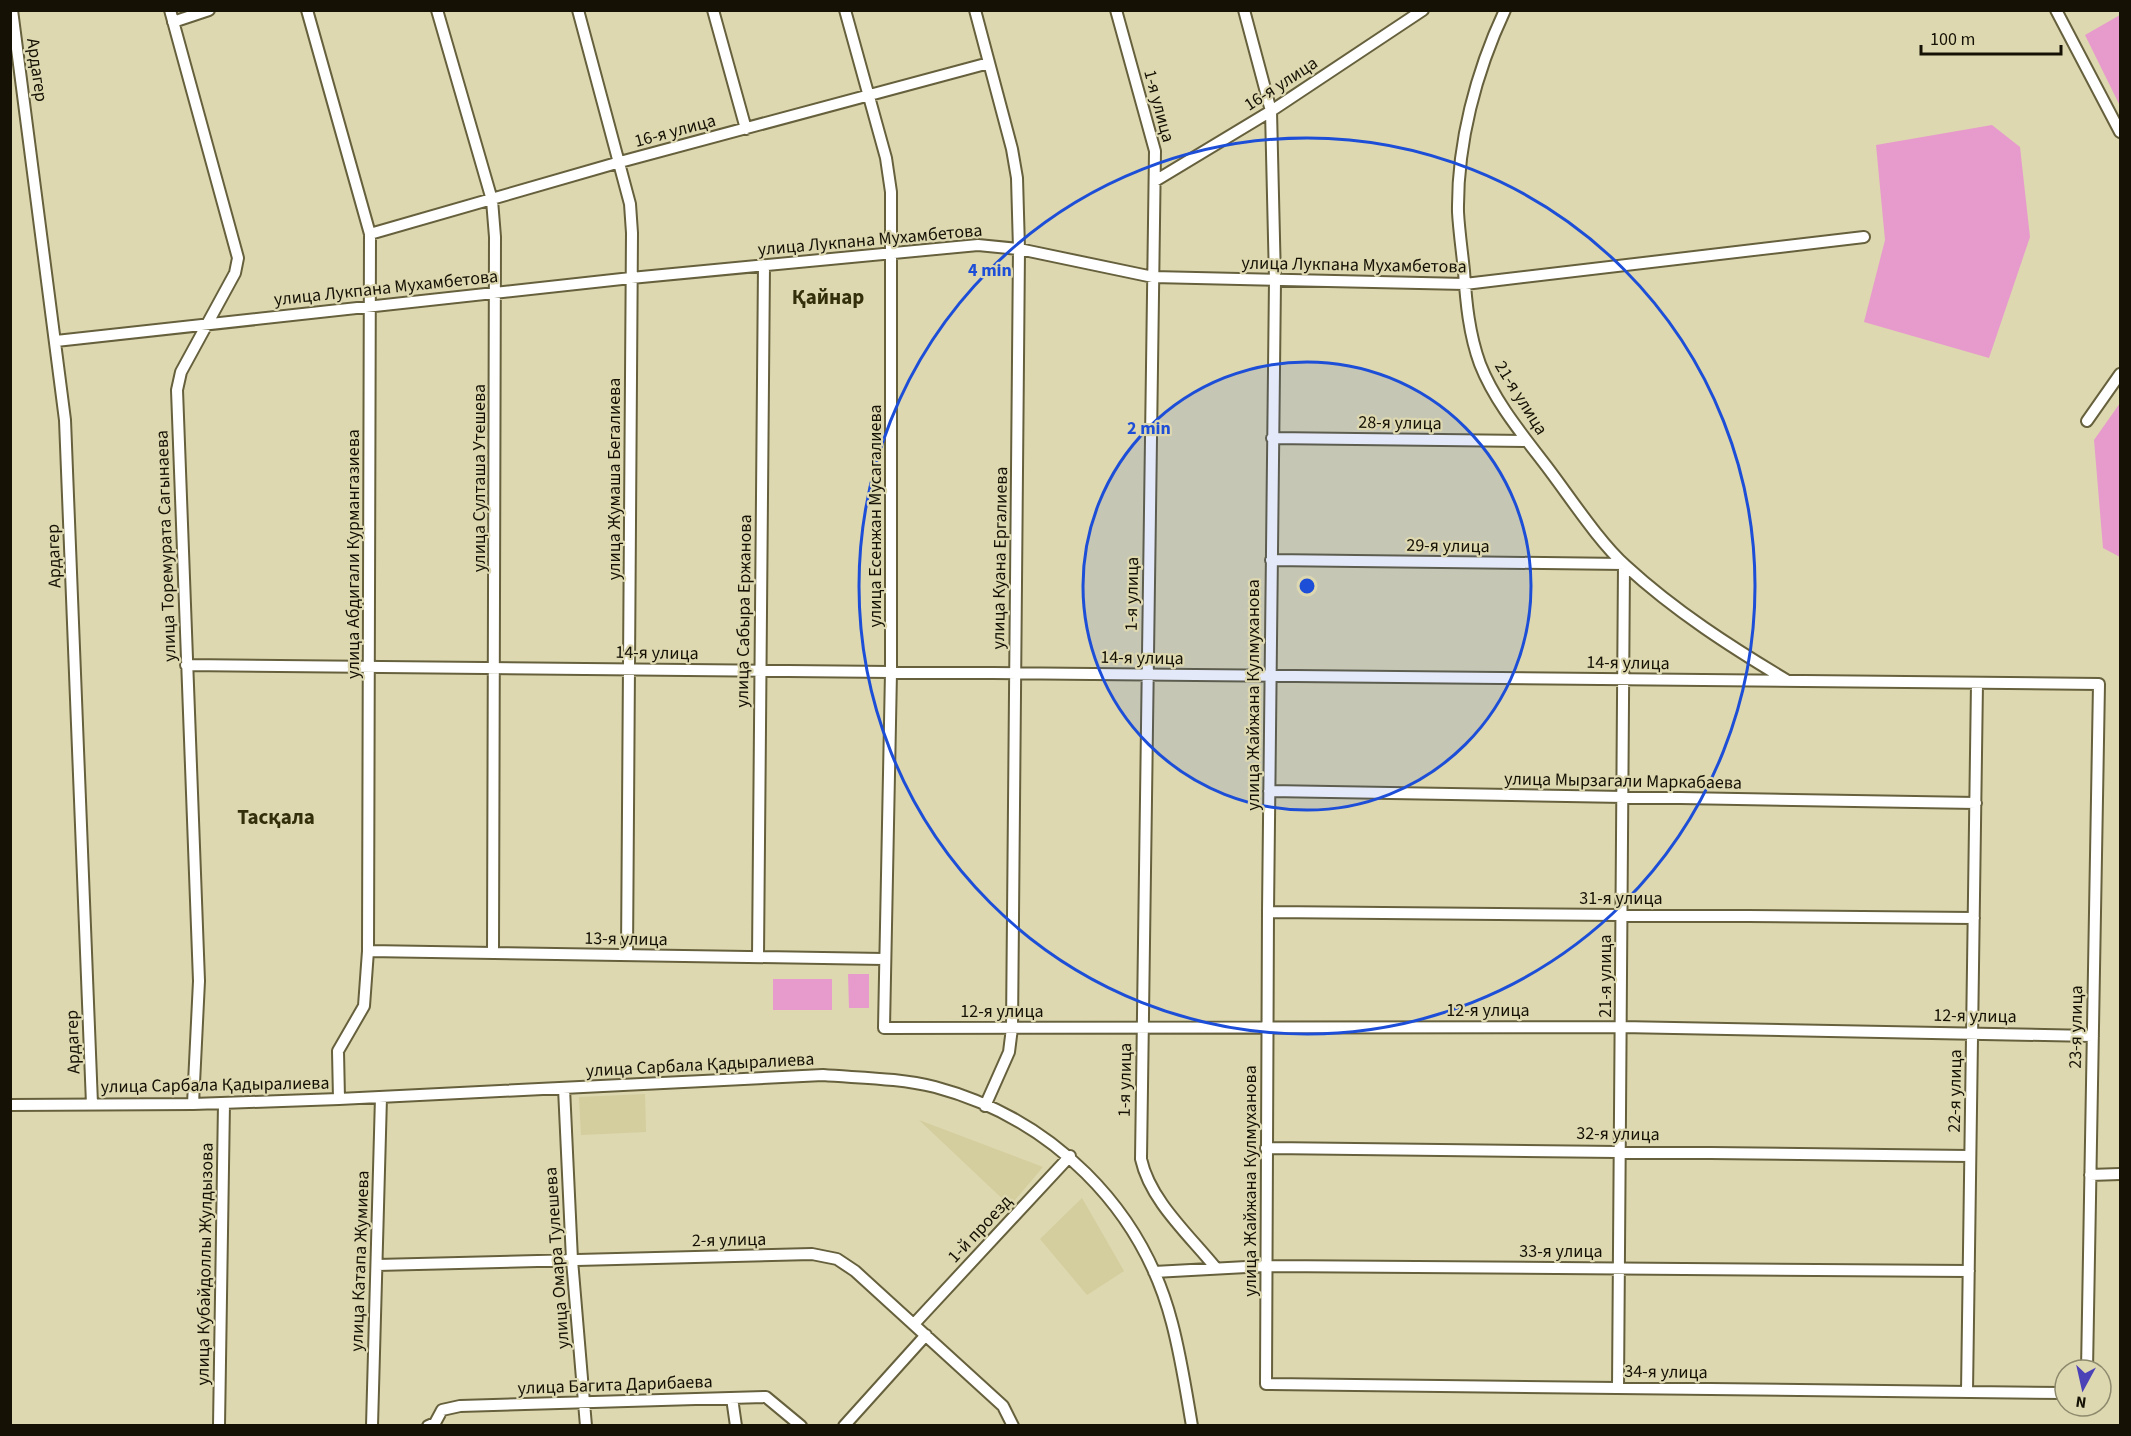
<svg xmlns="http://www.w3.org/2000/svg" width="2131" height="1436" viewBox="0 0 2131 1436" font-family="'Source Sans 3',sans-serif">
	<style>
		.built { fill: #d4cd9e }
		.green { fill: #e79bcc }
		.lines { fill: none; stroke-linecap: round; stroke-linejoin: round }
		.minor-casing { stroke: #66603d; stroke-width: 14 }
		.minor { stroke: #fff; stroke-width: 10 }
		.ring { fill: none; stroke: #1d4ed8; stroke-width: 3 }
		.labels { text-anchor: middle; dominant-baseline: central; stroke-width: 4.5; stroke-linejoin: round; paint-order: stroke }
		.street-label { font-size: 18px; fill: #151205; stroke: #ddd8b0 }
		.quarter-label { font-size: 21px; font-weight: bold; fill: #342f0b; stroke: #ddd8b0 }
		.centre { fill: #1d4ed8; stroke: #ddd8b0; stroke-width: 3 }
		.ring-label { font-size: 18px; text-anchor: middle; font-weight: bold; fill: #1d4ed8; stroke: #ddd8b0; stroke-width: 4.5; stroke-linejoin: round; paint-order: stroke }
	</style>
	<rect width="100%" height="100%" fill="#ddd8b0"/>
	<path class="built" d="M 645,1094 L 646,1132 L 581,1135 L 579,1097 Z
		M 919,1120 L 1043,1167 L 1010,1206 Z
		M 1082,1198 L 1124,1271 L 1087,1295 L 1040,1239 Z"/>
	<path class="green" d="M 2120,15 L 2120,106 L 2085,35 Z
		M 1992,125 L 2020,147 L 2030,237 L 1989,358 L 1864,322 L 1885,240 L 1876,145 Z
		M 2120,403 L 2120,557 L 2103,548 L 2094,440 Z
		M 848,974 L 869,974 L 869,1008 L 849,1008 Z
		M 773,979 L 832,979 L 832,1010 L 773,1010 Z"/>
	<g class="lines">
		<defs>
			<path id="minor" d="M 12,10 L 65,420 L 92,1104
				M 170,10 L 238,258 L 235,273 L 181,372 L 177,390 L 199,981 L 193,1104
				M 307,10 L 370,234 L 368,951 L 364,1006 L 338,1051 L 339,1099
				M 437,10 L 492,200 L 495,237 L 493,953
				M 578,10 L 630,204 L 632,233 L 627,955
				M 713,10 L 746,129
				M 845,10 L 886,158 L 891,192 L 891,672 L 884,1028 L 1621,1027 L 2093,1036
				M 975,10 L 1012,149 L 1017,178 L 1019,249 L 1012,1028 L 1009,1052 L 985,1106
				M 1116,10 L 1155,151 L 1141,1159 C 1150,1200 1188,1234 1215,1267
				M 1244,10 L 1271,111 L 1275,280 L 1268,912 L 1266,1384 L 2065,1393
				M 1505,10 C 1476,72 1457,143 1458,212 C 1459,231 1462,251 1464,271 C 1466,302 1469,334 1480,364 C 1494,400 1521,433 1544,463 C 1568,494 1598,541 1626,566 C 1675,611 1731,647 1788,681
				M 2056,10 L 2120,132
				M 173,22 L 209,10
				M 1155,181 L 1271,111 L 1423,10
				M 370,234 L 620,162 L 989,63
				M 56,341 L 631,278 L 978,245 L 1019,249 L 1153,277 L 1465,284 L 1864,237
				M 2087,421 L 2120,374
				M 1272,438 L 1527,441
				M 1271,560 L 1624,564 L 1618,1388
				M 186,665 L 2099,684 L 2087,1370
				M 1269,791 L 1976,803
				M 1268,912 L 1974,918
				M 368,951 L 884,959
				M 758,957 L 764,265
				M 564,1088 L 572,1260 L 586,1426
				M 10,1105 L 193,1104 L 339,1099 L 823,1075 C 860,1078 899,1078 935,1087 C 1051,1118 1142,1207 1172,1323 C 1181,1357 1186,1391 1192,1426
				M 1266,1148 L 1970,1156
				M 2090,1175 L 2120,1174
				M 377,1265 L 812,1254 L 837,1259 L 855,1271 L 1003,1406 L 1013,1426
				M 1154,1272 L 1265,1266 L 1969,1271
				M 914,1324 L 1070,1156
				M 1967,1392 L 1977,683
				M 732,1398 L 736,1426
				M 219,1426 L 224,1103
				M 372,1426 L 381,1097
				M 428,1426 L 435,1423 L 442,1410 L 460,1406 L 766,1397 L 801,1426
				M 844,1426 L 926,1335"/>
		</defs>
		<use href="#minor" class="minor-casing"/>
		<use href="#minor" class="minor"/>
	</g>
	<circle cx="1307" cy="586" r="224" fill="#1d4ed8" fill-opacity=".12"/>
	<g class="ring">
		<circle cx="1307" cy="586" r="224"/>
		<circle cx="1307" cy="586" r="448"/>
	</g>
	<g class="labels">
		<g class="street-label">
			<text transform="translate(37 70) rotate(82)">Ардагер</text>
			<text transform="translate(1281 84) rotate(-33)">16-я улица</text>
			<text transform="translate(1159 106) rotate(75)">1-я улица</text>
			<text transform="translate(675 131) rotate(-15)">16-я улица</text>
			<text transform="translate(870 240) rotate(-5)">улица Лукпана Мухамбетова</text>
			<text transform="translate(1354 265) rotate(1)">улица Лукпана Мухамбетова</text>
			<text transform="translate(386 288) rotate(-6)">улица Лукпана Мухамбетова</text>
			<text transform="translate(1521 398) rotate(58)">21-я улица</text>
			<text transform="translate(1400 423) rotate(1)">28-я улица</text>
			<text transform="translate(479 478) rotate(-90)">улица Султаша Утешева</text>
			<text transform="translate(614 479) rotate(-90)">улица Жумаша Бегалиева</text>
			<text transform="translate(875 516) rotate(-90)">улица Есенжан Мусагалиева</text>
			<text transform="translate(166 546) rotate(-92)">улица Торемурата Сагынаева</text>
			<text transform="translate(1448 546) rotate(1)">29-я улица</text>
			<text transform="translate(353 554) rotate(-90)">улица Абдигали Курмангазиева</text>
			<text transform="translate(54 556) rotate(-92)">Ардагер</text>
			<text transform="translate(1000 558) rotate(-89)">улица Куана Ергалиева</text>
			<text transform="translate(1132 594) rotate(-89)">1-я улица</text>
			<text transform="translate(744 611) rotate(-89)">улица Сабыра Ержанова</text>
			<text transform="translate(657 653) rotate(1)">14-я улица</text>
			<text transform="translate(1142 658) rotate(1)">14-я улица</text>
			<text transform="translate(1628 663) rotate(1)">14-я улица</text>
			<text transform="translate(1253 695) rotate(-90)">улица Жайжана Кулмуханова</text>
			<text transform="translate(1623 781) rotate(1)">улица Мырзагали Маркабаева</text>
			<text x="1621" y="898">31-я улица</text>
			<text transform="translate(626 939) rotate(1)">13-я улица</text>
			<text transform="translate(1605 976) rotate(-90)">21-я улица</text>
			<text x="1488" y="1010">12-я улица</text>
			<text x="1002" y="1011">12-я улица</text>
			<text transform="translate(1975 1016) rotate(1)">12-я улица</text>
			<text transform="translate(2076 1027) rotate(-89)">23-я улица</text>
			<text transform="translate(73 1042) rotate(-92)">Ардагер</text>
			<text transform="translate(700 1065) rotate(-3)">улица Сарбала Қадыралиева</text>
			<text transform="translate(1125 1080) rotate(-89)">1-я улица</text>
			<text transform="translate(215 1085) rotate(-1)">улица Сарбала Қадыралиева</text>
			<text transform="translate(1955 1091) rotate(-89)">22-я улица</text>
			<text transform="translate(1618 1134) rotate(1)">32-я улица</text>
			<text transform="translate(1250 1181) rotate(-90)">улица Жайжана Кулмуханова</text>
			<text transform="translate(980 1229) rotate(-47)">1-й проезд</text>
			<text transform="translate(729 1240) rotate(-1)">2-я улица</text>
			<text x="1561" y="1251">33-я улица</text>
			<text transform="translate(557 1258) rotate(-94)">улица Омара Тулешева</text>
			<text transform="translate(360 1261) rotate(-88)">улица Катапа Жумиева</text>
			<text transform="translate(205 1264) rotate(-89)">улица Кубайдоллы Жулдызова</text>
			<text transform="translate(1666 1372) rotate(1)">34-я улица</text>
			<text transform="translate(615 1385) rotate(-2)">улица Багита Дарибаева</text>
		</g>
		<g class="quarter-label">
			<text x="828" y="297">Қайнар</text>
			<text x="276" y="817">Тасқала</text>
		</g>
	</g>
	<circle cx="1307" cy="586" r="9" class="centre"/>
	<g class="ring-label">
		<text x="990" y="276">4 min</text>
		<text x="1149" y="434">2 min</text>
	</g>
	<rect width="2131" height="1436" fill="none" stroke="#151205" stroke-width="24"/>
	<g transform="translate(2083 1388) rotate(188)"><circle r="28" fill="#ddd8b0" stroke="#8d896c" stroke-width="1.5"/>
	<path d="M0-4.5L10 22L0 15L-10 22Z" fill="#4c42b8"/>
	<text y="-9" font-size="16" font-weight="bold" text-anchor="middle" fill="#151205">N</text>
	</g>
	<path d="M1921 45v9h140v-9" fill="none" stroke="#151205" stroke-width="3"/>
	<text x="1930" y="45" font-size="18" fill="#151205" stroke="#ddd8b0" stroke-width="4.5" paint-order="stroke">100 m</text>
</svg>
